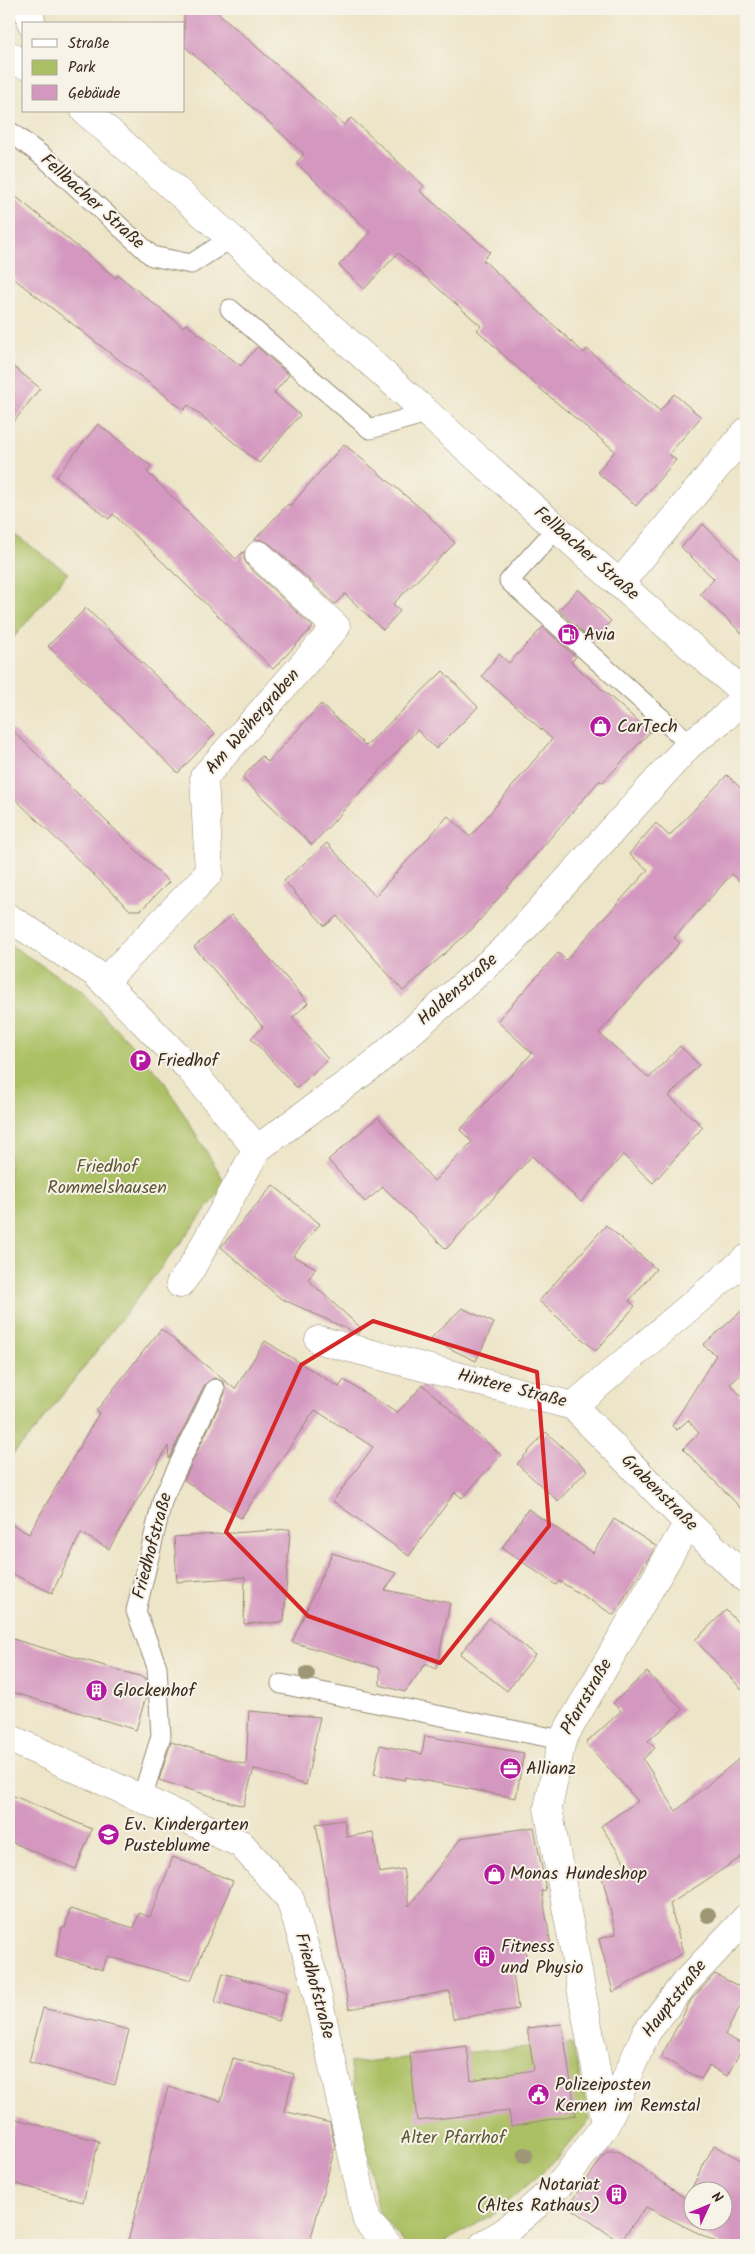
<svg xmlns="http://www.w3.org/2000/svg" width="755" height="2254" viewBox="0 0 755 2254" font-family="Kalam,sans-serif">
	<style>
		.green { fill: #abc064; stroke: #737541 }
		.building { fill: #d498c0; fill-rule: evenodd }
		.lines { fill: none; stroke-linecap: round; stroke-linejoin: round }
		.service-casing { stroke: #948873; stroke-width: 21 }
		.minor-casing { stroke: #948873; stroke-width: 29 }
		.secondary-casing { stroke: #948873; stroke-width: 29 }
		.service { stroke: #fff; stroke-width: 19 }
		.minor { stroke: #fff; stroke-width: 28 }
		.secondary { stroke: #fff; stroke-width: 28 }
		.tree { fill: #9e9776 }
		.marked { fill: none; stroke: #d62828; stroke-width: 4; stroke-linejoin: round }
		.labels { text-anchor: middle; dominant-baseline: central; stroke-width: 4; stroke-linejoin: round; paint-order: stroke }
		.street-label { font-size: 18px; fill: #3b2a1e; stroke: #f7f3e8 }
		.poi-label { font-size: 18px; fill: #3b2a1e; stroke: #f7f3e8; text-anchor: start }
		.park-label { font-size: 18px; fill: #5d5733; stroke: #f7f3e8 }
	</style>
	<rect width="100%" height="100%" fill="#f7f3e8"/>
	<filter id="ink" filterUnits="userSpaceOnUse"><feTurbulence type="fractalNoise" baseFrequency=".02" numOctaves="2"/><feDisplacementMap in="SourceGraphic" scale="10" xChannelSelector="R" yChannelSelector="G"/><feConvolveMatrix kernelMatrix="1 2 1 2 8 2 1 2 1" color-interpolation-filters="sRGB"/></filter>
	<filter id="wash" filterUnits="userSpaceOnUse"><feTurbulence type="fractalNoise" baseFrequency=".0096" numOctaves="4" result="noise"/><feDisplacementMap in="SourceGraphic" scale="20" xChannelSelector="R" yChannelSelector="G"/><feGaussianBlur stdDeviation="1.12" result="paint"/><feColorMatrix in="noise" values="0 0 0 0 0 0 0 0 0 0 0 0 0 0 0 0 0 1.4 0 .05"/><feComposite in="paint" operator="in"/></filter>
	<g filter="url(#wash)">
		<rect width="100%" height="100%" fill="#ede5c8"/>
		<path class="green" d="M 9,530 L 68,573 L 9,643 Z
			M 9,944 L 82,992 L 162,1078 L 226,1184 L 32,1434 L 9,1458 Z
			M 572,2043 L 590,2120 L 550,2165 L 491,2216 L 441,2244 L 406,2245 L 379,2213 L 349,2063 Z"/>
		<g id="blocks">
			<path class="building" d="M 184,9 L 214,9 L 344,125 L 351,118 L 424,186 L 420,191 L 490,252 L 483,260 L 584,353 L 587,349 L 660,411 L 674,394 L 701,417 L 669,454 L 676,460 L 636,506 L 597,472 L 615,451 L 538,387 L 477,330 L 481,326 L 398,253 L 364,289 L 339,265 L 370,232 L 296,163 L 304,154 L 184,46 Z
				M 9,191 L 116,278 L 118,275 L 183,327 L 186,324 L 241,366 L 257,347 L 289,375 L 274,393 L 300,415 L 259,463 L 188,405 L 184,410 L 9,275 Z
				M 9,363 L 40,388 L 9,428 Z
				M 98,424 L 151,466 L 147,472 L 236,559 L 244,551 L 244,559 L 248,566 L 313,627 L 273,669 L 113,514 L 109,519 L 56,477 Z
				M 344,444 L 425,512 L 455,543 L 393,604 L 400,611 L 383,630 L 345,594 L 335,604 L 270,544 L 262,540 L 254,540 L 288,504 L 290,506 Z
				M 703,524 L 746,566 L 746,637 L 700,594 L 714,579 L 681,547 Z
				M 578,589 L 611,621 L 592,641 L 559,610 Z
				M 86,608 L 215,734 L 178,773 L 48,646 Z
				M 543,627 L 576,657 L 571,662 L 650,732 L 603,782 L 599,781 L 473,928 L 403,991 L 337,916 L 325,926 L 284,881 L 327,843 L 375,896 L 448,816 L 470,837 L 552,739 L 482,676 L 499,654 L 509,663 Z
				M 443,671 L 478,707 L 436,749 L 417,730 L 312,845 L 242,778 L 262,756 L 268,762 L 321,704 L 366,746 Z
				M 9,727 L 169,882 L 141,910 L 130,910 L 9,793 Z
				M 727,775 L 746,793 L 746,887 L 732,874 L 674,938 L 680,943 L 599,1033 L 649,1078 L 680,1046 L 699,1065 L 669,1096 L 703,1127 L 653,1183 L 623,1155 L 581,1202 L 532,1156 L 446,1249 L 383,1187 L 365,1202 L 328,1160 L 378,1117 L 434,1181 L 472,1142 L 460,1130 L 532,1053 L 497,1021 L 558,953 L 566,960 L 648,870 L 629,854 L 656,823 L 669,836 Z
				M 232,915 L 308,1003 L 292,1018 L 328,1059 L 297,1088 L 251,1038 L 263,1027 L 194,947 Z
				M 273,1185 L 320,1224 L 293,1256 L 316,1268 L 308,1280 L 362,1329 L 358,1334 L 280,1298 L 221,1247 Z
				M 606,1225 L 656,1269 L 629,1301 L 635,1306 L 596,1351 L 539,1301 Z
				M 746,1307 L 746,1370 L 730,1384 L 746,1401 L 746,1513 L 683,1449 L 699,1433 L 688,1420 L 677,1430 L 672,1426 L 716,1355 L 703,1345 Z
				M 462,1308 L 494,1323 L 476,1361 L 430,1339 Z
				M 161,1329 L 235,1389 L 265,1341 L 339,1387 L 344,1380 L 397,1413 L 423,1385 L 501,1455 L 462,1498 L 455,1492 L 409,1556 L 333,1501 L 373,1447 L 315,1410 L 241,1518 L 184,1480 L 225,1393 L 224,1382 L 214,1378 L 205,1384 L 169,1459 L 168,1446 L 109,1549 L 81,1533 L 52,1593 L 9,1572 L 9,1523 L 29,1534 L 99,1413 L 96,1411 Z
				M 546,1432 L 587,1470 L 558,1501 L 517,1464 Z
				M 528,1509 L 593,1553 L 614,1519 L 656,1546 L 614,1615 L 559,1581 L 556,1585 L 502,1548 Z
				M 290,1529 L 284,1622 L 244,1624 L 245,1577 L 177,1582 L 174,1537 Z
				M 332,1553 L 397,1573 L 385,1590 L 450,1603 L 436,1669 L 426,1663 L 405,1692 L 380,1685 L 380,1668 L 292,1642 Z
				M 726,1610 L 746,1631 L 746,1694 L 695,1640 Z
				M 489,1618 L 535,1655 L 507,1691 L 460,1654 Z
				M 9,1638 L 146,1678 L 147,1693 L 136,1730 L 9,1691 Z
				M 647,1672 L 683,1710 L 648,1741 L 655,1748 L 643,1759 L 676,1811 L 746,1753 L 746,1854 L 670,1904 L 683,1953 L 613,1992 L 599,1939 L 616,1934 L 602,1876 L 630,1870 L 601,1826 L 638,1801 L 586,1743 L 621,1711 L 613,1703 Z
				M 249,1711 L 320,1717 L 306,1785 L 254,1769 L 243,1806 L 159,1780 L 171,1742 L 246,1765 Z
				M 425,1736 L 524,1753 L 516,1798 L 406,1777 L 405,1780 L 374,1774 L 380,1745 L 422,1754 Z
				M 9,1794 L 92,1829 L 76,1869 L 9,1841 Z
				M 344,1820 L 347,1837 L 373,1832 L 379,1873 L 403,1869 L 409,1906 L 461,1838 L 534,1827 L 546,1890 L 542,1891 L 551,1946 L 525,1950 L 528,1963 L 512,1966 L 518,2009 L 453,2019 L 449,1991 L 349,2009 L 316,1824 Z
				M 173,1857 L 233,1881 L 191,1980 L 107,1956 L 103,1970 L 56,1956 L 62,1927 L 65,1928 L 70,1909 L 134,1928 L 139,1913 L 150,1917 Z
				M 223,1973 L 287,1992 L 278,2021 L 215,2002 Z
				M 715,1974 L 746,1990 L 746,1995 L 725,2035 L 744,2045 L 727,2076 L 709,2066 L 701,2079 L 661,2057 L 691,2000 Z
				M 43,2008 L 129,2030 L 115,2085 L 29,2062 Z
				M 562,2024 L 576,2115 L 511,2126 L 509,2111 L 417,2121 L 410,2053 L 467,2046 L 471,2080 L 534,2070 L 527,2028 Z
				M 233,2058 L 294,2074 L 284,2111 L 330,2123 L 335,2147 L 309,2245 L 127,2245 L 168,2087 L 221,2101 Z
				M 16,2119 L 99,2141 L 83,2202 L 9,2182 L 9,2146 Z
				M 714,2145 L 746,2163 L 746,2245 L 722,2245 L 646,2207 L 620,2242 L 568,2206 L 607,2151 L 618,2151 L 686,2199 ZM 692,2192 L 722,2192 L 722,2222 L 692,2222 Z"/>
		</g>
	</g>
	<g filter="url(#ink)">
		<use href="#blocks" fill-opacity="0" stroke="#948873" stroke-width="1"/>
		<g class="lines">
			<defs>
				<path id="service" d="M 9,131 L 45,158 L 152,256 L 191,264 L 233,237
					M 230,309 L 370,429 L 427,413
					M 556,529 L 509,581 L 690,744
					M 281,1684 L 562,1740
					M 142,1798 L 161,1736 L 157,1667 L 136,1611 L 163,1498 L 215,1389"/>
				<path id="minor" d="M 28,9 L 32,24
					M 619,584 L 746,432
					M 9,918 L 95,973 L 190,1069 L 257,1149
					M 104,982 L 209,873 L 204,777 L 336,627 L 259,555
					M 180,1284 L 191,1269 L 257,1149 L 374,1064 L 507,947 L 690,744 L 725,717 L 746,695
					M 319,1340 L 573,1406 L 746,1259
					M 573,1406 L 688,1523 L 746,1579
					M 9,1738 L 241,1844 L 290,1899 L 313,1975 L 367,2221 L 388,2245
					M 606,2124 L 548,1808 L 562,1740 L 688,1523
					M 483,2245 L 506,2231 L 563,2181 L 606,2124 L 646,2033 L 684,1984 L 746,1918"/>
				<path id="secondary" d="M 9,55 L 24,65
					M 85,111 C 308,302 523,503 746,694"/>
			</defs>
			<use href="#service" class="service-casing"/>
			<use href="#minor" class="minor-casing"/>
			<use href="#secondary" class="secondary-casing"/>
			<use href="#service" class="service"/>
			<use href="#minor" class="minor"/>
			<use href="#secondary" class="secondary"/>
		</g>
		<g class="tree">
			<circle cx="307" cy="1674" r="8"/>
			<circle cx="708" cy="1915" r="8"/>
			<circle cx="525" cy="2155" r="8"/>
		</g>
	</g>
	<path class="marked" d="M 373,1321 L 537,1372 L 549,1526 L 440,1663 L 308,1616 L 226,1532 L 301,1365 Z"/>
	<defs>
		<symbol id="fuel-disc" viewBox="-11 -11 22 22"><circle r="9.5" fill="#b5179e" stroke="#f7f3e8"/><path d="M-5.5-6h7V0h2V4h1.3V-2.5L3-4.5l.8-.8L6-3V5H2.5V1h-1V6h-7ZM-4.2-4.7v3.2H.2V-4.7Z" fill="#fff"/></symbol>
		<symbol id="shop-disc" viewBox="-11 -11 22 22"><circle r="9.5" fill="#b5179e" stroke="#f7f3e8"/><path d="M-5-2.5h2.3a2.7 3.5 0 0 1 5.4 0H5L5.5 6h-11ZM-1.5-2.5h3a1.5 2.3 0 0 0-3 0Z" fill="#fff"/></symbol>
		<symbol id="parking-disc" viewBox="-11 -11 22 22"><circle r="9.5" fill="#b5179e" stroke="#f7f3e8"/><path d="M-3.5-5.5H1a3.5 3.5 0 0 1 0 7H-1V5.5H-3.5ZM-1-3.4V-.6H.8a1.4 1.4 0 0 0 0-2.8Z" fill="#fff"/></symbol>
		<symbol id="building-disc" viewBox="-11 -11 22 22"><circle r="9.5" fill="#b5179e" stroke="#f7f3e8"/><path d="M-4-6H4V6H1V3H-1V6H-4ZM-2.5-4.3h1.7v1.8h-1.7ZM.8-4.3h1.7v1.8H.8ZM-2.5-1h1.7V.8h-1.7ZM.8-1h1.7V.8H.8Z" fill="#fff"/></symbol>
		<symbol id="office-disc" viewBox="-11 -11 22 22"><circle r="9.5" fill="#b5179e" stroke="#f7f3e8"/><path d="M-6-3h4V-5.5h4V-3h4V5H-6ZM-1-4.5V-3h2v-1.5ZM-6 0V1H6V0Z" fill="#fff"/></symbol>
		<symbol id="school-disc" viewBox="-11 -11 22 22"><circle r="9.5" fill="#b5179e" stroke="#f7f3e8"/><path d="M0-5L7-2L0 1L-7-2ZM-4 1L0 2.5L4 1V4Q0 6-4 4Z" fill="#fff"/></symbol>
		<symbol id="civic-disc" viewBox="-11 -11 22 22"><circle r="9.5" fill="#b5179e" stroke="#f7f3e8"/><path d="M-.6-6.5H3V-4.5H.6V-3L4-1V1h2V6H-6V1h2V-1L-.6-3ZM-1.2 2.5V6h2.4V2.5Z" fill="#fff"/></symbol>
	</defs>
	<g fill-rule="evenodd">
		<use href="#fuel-disc" x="556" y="622" width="25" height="25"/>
		<use href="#shop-disc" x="588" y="714" width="25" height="25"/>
		<use href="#parking-disc" x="128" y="1048" width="25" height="25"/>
		<use href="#building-disc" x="84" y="1678" width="25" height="25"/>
		<use href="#office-disc" x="498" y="1756" width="25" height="25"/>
		<use href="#school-disc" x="96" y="1822" width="25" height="25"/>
		<use href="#shop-disc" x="482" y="1862" width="25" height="25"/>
		<use href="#building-disc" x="472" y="1944" width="25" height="25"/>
		<use href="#civic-disc" x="526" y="2082" width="25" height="25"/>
		<use href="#building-disc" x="604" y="2182" width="25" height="25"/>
	</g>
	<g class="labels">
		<g class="street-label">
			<text transform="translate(92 202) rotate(42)">Fellbacher Straße</text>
			<text transform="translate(586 554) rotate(41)">Fellbacher Straße</text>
			<text transform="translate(253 722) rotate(-49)">Am Weihergraben</text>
			<text transform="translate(458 990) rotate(-41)">Haldenstraße</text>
			<text transform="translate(512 1389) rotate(14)">Hintere Straße</text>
			<text transform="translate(659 1493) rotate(45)">Grabenstraße</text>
			<text transform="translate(153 1546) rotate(-75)">Friedhofstraße</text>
			<text transform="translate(587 1697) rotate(-60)">Pfarrstraße</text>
			<text transform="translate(314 1986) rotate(75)">Friedhofstraße</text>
			<text transform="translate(675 1999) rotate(-52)">Hauptstraße</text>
		</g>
		<g class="poi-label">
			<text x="584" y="635">Avia</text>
			<text x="617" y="727">CarTech</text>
			<text x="157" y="1061">Friedhof</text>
			<text x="113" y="1691">Glockenhof</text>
			<text x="526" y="1769">Allianz</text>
			<text x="124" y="1825">Ev. Kindergarten<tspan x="124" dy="21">Pusteblume</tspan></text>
			<text x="510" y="1874">Monas Hundeshop</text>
			<text x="501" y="1947">Fitness<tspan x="501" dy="21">und Physio</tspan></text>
			<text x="555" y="2085">Polizeiposten<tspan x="555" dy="21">Kernen im Remstal</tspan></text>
			<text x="600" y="2185" text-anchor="end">Notariat<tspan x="600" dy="21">(Altes Rathaus)</tspan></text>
		</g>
		<g class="park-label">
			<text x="107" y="1167">Friedhof<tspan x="107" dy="21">Rommelshausen</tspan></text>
			<text x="453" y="2138">Alter Pfarrhof</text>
		</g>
	</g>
	<rect width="755" height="2254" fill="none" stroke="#f7f3e8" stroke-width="30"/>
	<rect x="22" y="22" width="162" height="90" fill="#f7f3e8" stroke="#aca397"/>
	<rect x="32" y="39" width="25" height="8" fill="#ffffff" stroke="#aca397"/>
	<text x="68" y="48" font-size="15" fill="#3b2a1e">Straße</text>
	<rect x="32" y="60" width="25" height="15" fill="#abc064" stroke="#aca397"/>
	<text x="68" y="72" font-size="15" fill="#3b2a1e">Park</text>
	<rect x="32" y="85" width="25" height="15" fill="#d498c0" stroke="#aca397"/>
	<text x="68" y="98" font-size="15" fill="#3b2a1e">Gebäude</text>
	<g transform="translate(708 2206) rotate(46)"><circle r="24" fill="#f7f3e8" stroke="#aca397"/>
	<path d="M0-4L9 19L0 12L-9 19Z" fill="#b5179e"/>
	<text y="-8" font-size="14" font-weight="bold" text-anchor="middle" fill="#3b2a1e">N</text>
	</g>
</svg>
